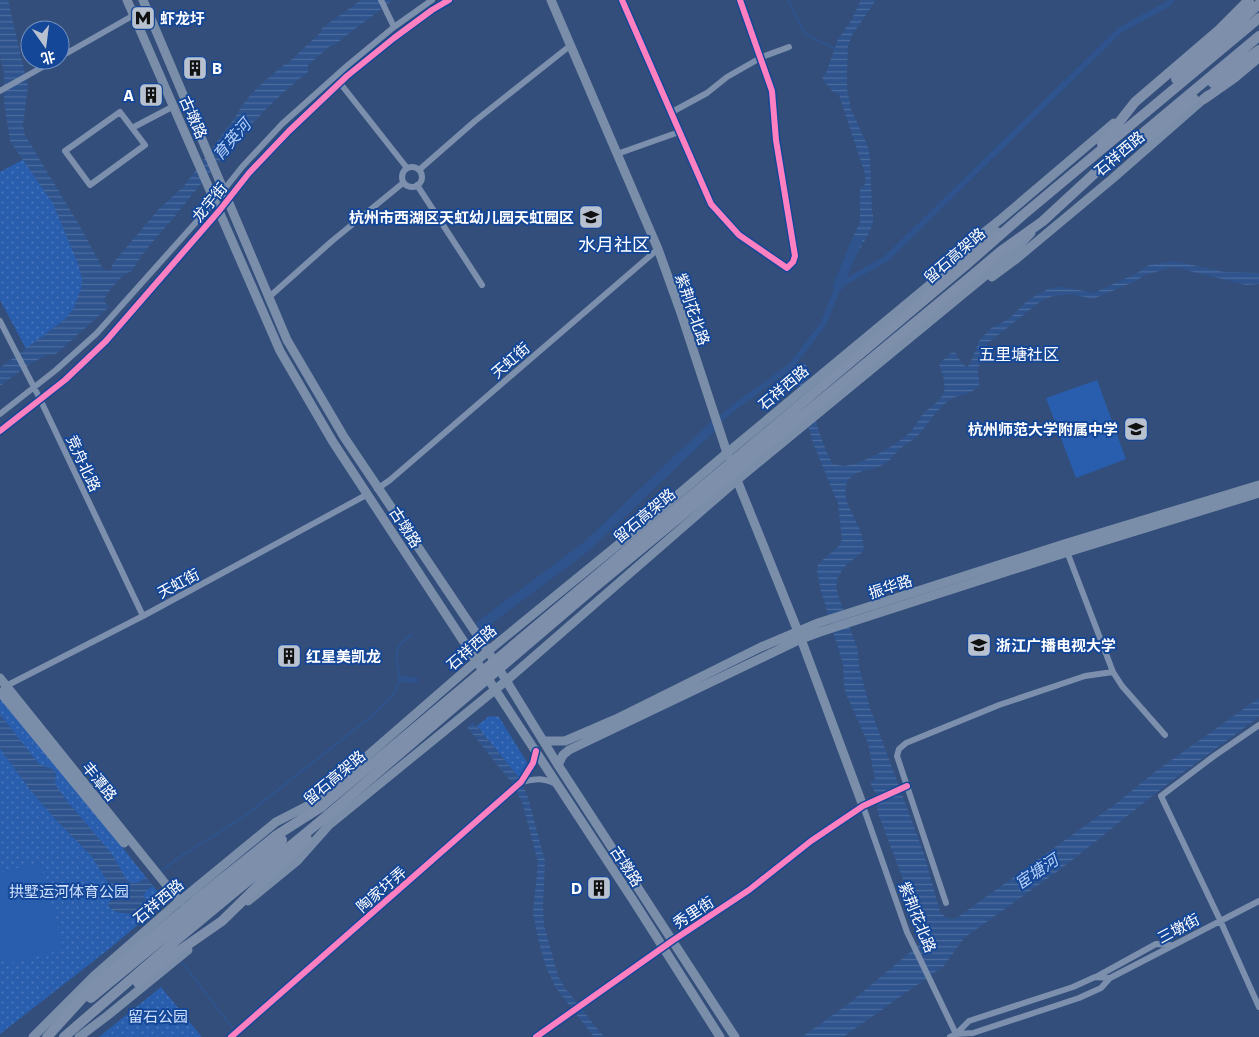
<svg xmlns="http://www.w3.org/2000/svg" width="1259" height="1037" viewBox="0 0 1259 1037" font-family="Commissioner,'Noto Sans SC',sans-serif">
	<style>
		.grass { fill: url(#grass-dots) }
		.pitch { fill: #295eae }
		.water { fill: url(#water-rules) }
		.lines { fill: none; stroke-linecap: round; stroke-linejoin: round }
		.stream { stroke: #2e538d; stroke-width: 2 }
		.canal { stroke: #2e538d; stroke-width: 6 }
		.river { stroke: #2e538d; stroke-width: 10 }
		.minor { stroke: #7c8fad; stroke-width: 6 }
		.major { stroke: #7a8eaa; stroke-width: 9 }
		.highway { stroke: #7d8fab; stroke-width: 10 }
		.highway-bridge { stroke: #7d8fab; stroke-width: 10 }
		.cycleway-casing { stroke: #154798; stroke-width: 9 }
		.cycleway { stroke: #ff80c0; stroke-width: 6 }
		.labels { text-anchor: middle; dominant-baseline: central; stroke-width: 4; stroke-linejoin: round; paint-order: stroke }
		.poi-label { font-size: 15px; font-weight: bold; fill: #fff; stroke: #154798; text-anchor: start }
		.street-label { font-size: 15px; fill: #fff; stroke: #154798 }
		.park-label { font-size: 15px; fill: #cfe1fd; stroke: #154798 }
		.water-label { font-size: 16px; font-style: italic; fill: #b4d0f9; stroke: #154798 }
		.neighbourhood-label { font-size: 16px; fill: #fff; stroke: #154798 }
		.quarter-label { font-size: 18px; fill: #fff; stroke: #154798 }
	</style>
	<defs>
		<pattern id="grass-dots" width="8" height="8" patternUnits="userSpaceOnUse" patternTransform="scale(1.25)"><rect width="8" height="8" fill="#295eae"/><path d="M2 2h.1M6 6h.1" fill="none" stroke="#4976ba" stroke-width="1.8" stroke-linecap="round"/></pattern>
		<pattern id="water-rules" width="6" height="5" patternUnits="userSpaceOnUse" patternTransform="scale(1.25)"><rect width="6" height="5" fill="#2e538d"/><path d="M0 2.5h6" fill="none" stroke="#4d6d9e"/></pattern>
	</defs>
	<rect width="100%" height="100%" fill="#334e7a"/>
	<path class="grass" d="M 30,156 L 101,292 L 30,356 L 0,300 L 0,172 Z
		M 0,692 L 160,895 L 161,900 L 159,907 L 109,949 L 0,1034 Z
		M 492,716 L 499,717 L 528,764 L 526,772 L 520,779 L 477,726 L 488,717 Z
		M 161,987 L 202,1037 L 99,1037 Z"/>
	<path class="pitch" d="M 1097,380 L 1126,459 L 1076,478 L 1046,398 Z
		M 40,862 L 64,949 L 5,965 L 0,946 L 0,873 Z"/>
	<path class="water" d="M 0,0 L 8,0 L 28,87 L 23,125 L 25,135 C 51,179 79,222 102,267 L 108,271 L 112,269 L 112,264 L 159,209 L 184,186 L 236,116 C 247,93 268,79 286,63 L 288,63 L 320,33 L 322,28 L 361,0 L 393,0 L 334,45 L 330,46 L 308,65 L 308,72 C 257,111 219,162 179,211 C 164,230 143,250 132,271 C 121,274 108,291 104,301 L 109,307 L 56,354 C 39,354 14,376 0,386 L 0,368 L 65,319 L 73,309 L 81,289 L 82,279 L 78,264 L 53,204 L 10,141 L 4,101 L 4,71 L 0,58 Z
		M 861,0 L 876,0 L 852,35 L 848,46 L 847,71 L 847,89 L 851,109 L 868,147 L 870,158 L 872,210 C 877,226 864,240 857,254 L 848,248 L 860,222 L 860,189 L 865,184 L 865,174 L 839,95 L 832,91 L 822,78 L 826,73 L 838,39 L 852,19 Z
		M 1174,261 L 1224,272 L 1259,273 L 1259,284 L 1246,285 L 1173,267 L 1145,275 L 1136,281 L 1093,299 L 1071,294 L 1053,296 L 1041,301 L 988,343 L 978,369 C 976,375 982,381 978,386 C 972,396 956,394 948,401 C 937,410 930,421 921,432 C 915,439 907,443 900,449 C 893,455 889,463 880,466 C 868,471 849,471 846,486 C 842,503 858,520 862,536 C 863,541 863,546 864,551 L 847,564 L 838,576 L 836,586 L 839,598 L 858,650 L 859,667 L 870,708 L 923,851 L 940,911 L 945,917 L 952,919 L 958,917 L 1118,802 L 1156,771 L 1259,698 L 1259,717 L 1166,785 L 1061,869 L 964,938 L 944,966 L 843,1037 L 802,1037 L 847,1005 L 914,949 C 921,942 922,937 921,927 L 878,813 L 876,795 L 870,782 L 875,780 L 868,743 L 846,694 L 844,685 L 843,664 L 821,591 L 817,571 L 818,564 L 839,546 L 842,539 L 838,504 L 813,443 L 797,387 L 794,383 L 788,382 L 806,362 C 808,395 817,434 832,463 C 836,464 840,466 843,466 C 859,466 897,445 908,434 C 915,428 918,420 924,413 C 930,407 939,402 943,394 C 947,385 942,373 939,364 L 951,353 L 955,352 L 962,364 L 967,367 L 970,364 L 979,341 L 990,329 L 1010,318 L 1028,300 L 1044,291 L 1054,287 L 1063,287 L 1094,293 L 1137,273 L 1149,265 Z
		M 0,714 L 39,764 L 53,769 L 56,774 L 55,784 L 68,802 L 112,854 L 126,879 L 130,882 L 137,883 L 146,877 L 153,886 L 146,891 L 144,896 L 151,908 L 136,920 L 130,914 C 120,912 115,915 108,905 L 112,898 L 113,891 L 92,857 L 55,819 L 31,791 L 0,749 Z
		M 473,722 L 520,779 L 528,797 L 545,861 L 543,907 L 544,925 L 558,976 L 565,988 L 604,1037 L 594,1037 L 556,988 L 546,967 L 538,939 L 533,913 L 538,862 L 522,802 L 512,783 L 467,727 Z"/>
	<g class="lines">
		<path class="stream" d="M 788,0 L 805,34 L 836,49
			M 160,872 L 181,856 L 245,816 L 373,715 L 395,692 L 400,679 L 396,657 L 399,645 L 412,634
			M 144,913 L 151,921
			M 181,961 L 234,1030"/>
		<path class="canal" d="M 721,419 L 736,406 L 791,366 L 824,323 L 838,286 L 887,258 L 1120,30 L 1168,4 L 1171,0
			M 400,679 L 415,680"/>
		<path class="river" d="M 838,286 L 857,240
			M 480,626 L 587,546 L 713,426"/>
		<path class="minor" d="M 381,0 L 394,27
			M 622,0 L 711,204 L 739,235 L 787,268 L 793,262 L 795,256 L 776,140 L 772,91 L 740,0
			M 60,57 L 134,15
			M 340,83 L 407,168
			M 0,91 L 55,60
			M 120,112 L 145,145 L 90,185 L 65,151 Z
			M 670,113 L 707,93 L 727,77 L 762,57 L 789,47
			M 132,128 L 174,106
			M 617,154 L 679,132
			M402 177a10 10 0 1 1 20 0a10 10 0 1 1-20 0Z
			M 419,170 L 475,121 L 571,45
			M 417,185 L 482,285
			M 268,298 L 332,241 L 403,183
			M 0,321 L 40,399 L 143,616
			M 0,414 L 56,370 L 97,333 L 215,201 L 242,167 L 282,124 L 348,65 L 394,27 L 432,0
			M 0,431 L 65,380 L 106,341 L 219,211 L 249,173 L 289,131 L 347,76 L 394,38 L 432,10 L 449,0
			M 377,489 L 390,480 L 658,249
			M 1066,549 L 1113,672 L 1122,686 L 1165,735
			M 4,687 L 143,616 L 368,494
			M 1259,725 L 1214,756 L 1161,796 L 1220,920 L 1259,1007
			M 521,782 C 536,779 541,777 556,784
			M 863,806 L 907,932 L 956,1034
			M 946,903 L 897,756 L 899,749 L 906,743 L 999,705 L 1085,676 L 1113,672
			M 1096,977 L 1156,944 L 1170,945
			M 956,1034 L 973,1033 L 1079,998 L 1101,988 L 1110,978 L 1259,901
			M 231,1037 L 521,782 L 533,763 L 536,751
			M 536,1037 L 672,941 L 749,890 L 811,841 L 863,806 L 907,786
			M 950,1037 L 956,1034 L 969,1021 L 1073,987 L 1095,977 L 1110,978"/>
		<path class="major" d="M 127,0 L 280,351 L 333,442 L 633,900 L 720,1037
			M 143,0 L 287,340 L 344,437 L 488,651 L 558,765 L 735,1037
			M 551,0 L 658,249 L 681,313 L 728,456
			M 943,268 L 958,253 L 1001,219 L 1114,123
			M 992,277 L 1015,260 L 1112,179 L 1208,95
			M 735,475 L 801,639 L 863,806
			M 0,678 L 180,902
			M 0,692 L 124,843
			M 544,741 L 565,741 L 616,719 L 761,647 L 818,623 L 1064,544 L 1259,485
			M 558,765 L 563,755 L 569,750 L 801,639 L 820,632 L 1068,552 L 1259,493
			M 248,901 L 297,861 L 329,825 L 507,680 L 737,480 L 1008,257 L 1031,233
			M 33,1037 L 94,976 L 175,905 L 276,822 L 313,803 L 488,651 L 641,526 L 727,453 L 933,282 L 980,244 L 998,232
			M 79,1037 L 107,1016 L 188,950"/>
		<path class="highway" d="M 1176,79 L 1259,4
			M 1213,83 L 1259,50
			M 1204,99 L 1234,78 L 1259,57
			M 1147,137 L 1162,127 L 1194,99
			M 1102,144 L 1135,102 L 1219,30 L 1249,0
			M 966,265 L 1023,215 L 1259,18
			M 975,273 L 1001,251 L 1043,221 L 1095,173 L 1259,36
			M 138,983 L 163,962 L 222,921 L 273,871 L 297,850 L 307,839
			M 91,998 L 282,840
			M 47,1037 L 89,991 L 197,899 L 277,835 L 321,807
			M 64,1037 L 173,943 L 329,814"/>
		<path class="highway-bridge" d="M 321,807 L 966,265
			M 329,814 L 595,587 L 975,273"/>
		<defs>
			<path id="cycleway" d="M 622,0 L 711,204 L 739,235 L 787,268 L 793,262 L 795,256 L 776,140 L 772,91 L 740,0
				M 0,431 L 65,380 L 106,341 L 219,211 L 249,173 L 289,131 L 347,76 L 394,38 L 432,10 L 449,0
				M 231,1037 L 521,782 L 533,763 L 536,751
				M 536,1037 L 672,941 L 749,890 L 811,841 L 863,806 L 907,786"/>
		</defs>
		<use href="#cycleway" class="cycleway-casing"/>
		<use href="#cycleway" class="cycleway"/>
	</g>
	<defs>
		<symbol id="metro-square" viewBox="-11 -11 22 22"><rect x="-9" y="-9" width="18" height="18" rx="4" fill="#b8c1d0" stroke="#154798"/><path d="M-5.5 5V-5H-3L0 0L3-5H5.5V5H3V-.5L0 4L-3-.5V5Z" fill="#111"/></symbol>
		<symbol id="building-square" viewBox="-11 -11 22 22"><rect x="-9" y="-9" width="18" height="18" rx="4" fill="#b8c1d0" stroke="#154798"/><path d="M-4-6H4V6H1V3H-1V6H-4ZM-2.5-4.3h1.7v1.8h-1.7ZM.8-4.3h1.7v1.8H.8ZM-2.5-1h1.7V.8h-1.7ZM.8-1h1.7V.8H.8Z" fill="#111"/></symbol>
		<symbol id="school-square" viewBox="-11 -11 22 22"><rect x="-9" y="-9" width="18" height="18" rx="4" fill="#b8c1d0" stroke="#154798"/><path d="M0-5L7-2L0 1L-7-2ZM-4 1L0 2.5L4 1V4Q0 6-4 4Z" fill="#111"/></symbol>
	</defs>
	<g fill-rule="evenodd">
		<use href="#metro-square" x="129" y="4" width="28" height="28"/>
		<use href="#building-square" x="181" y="54" width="28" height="28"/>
		<use href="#building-square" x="137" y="81" width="28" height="28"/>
		<use href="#school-square" x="577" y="203" width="28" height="28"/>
		<use href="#school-square" x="1122" y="415" width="28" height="28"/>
		<use href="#school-square" x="965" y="631" width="28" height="28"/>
		<use href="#building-square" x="275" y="642" width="28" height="28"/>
		<use href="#building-square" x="585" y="874" width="28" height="28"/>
	</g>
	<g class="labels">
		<g class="poi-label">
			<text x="160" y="18">虾龙圩</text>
			<text x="212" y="68">B</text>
			<text x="134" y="95" text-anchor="end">A</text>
			<text x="574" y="217" text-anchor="end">杭州市西湖区天虹幼儿园天虹园区</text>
			<text x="1118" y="429" text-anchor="end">杭州师范大学附属中学</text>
			<text x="996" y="645">浙江广播电视大学</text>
			<text x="306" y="656">红星美凯龙</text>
			<text x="582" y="888" text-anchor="end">D</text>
		</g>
		<g class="street-label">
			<text transform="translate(194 117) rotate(66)">古墩路</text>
			<text transform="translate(1119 153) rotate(-40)">石祥西路</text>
			<text transform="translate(209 202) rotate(-51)">龙宇街</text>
			<text transform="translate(954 255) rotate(-41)">留石高架路</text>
			<text transform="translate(693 309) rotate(71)">紫荆花北路</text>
			<text transform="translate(510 360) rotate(-41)">天虹街</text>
			<text transform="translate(783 387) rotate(-40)">石祥西路</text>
			<text transform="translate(84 463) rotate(65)">竞舟北路</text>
			<text transform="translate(644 515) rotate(-40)">留石高架路</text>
			<text transform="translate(406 527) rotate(57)">古墩路</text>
			<text transform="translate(178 583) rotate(-28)">天虹街</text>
			<text transform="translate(890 586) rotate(-18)">振华路</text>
			<text transform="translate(471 647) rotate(-41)">石祥西路</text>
			<text transform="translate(334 777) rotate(-40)">留石高架路</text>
			<text transform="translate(100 781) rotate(51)">丰潭路</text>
			<text transform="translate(627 866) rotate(57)">古墩路</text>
			<text transform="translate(381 889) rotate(-41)">陶家圩弄</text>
			<text transform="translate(158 901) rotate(-40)">石祥西路</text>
			<text transform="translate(693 912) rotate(-33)">秀里街</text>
			<text transform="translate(918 917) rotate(68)">紫荆花北路</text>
			<text transform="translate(1178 928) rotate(-28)">三墩街</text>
		</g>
		<g class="park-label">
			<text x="69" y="891">拱墅运河体育公园</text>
			<text x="158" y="1016">留石公园</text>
		</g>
		<g class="water-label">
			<text transform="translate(231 139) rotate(-49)">育英河</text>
			<text transform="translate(1036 871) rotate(-34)">宦塘河</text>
		</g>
		<g class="neighbourhood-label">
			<text x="1019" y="353">五里塘社区</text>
		</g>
		<g class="quarter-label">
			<text x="614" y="244">水月社区</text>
		</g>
	</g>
	<g transform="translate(45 45) rotate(166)"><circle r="24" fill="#154798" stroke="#7391c1"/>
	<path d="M0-4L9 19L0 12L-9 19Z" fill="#b8c1d0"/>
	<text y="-8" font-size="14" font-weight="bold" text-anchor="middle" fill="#ffffff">北</text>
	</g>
</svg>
